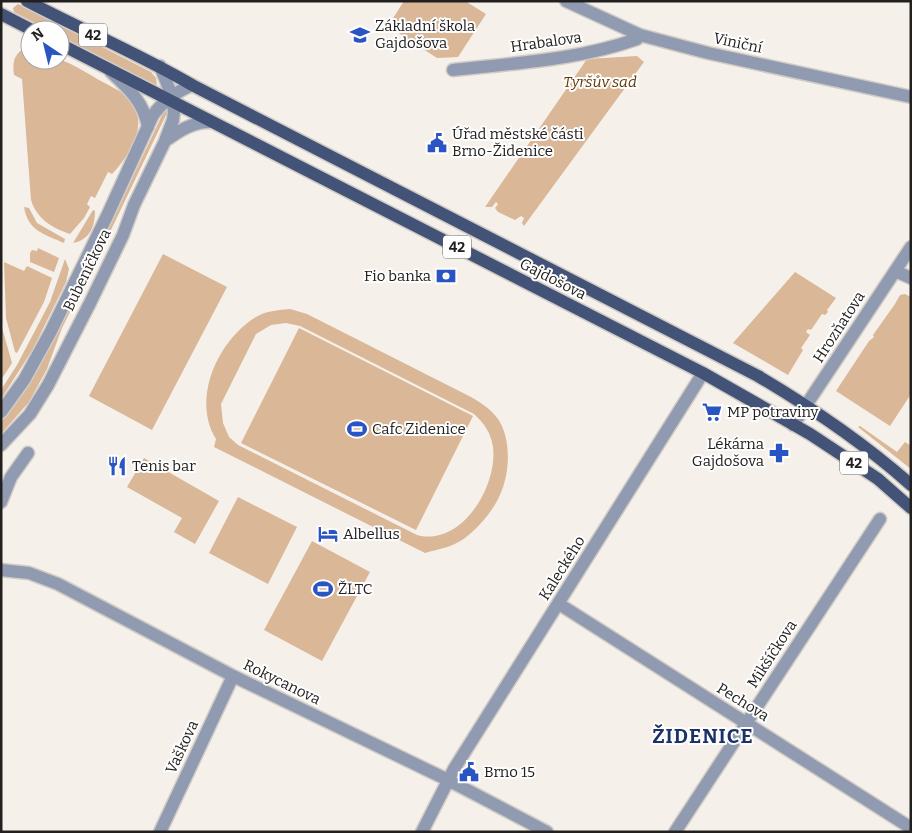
<svg xmlns="http://www.w3.org/2000/svg" width="912" height="833" viewBox="0 0 912 833" font-family="Bitter,serif">
	<style>
		.green { fill: #d9b797; fill-rule: evenodd }
		.lines { fill: none; stroke-linecap: round; stroke-linejoin: round }
		.minor-casing { stroke: #d0cbc5; stroke-width: 15 }
		.tertiary-casing { stroke: #d0cbc5; stroke-width: 15 }
		.primary-casing { stroke: #d0cbc5; stroke-width: 15 }
		.minor { stroke: #909ab0; stroke-width: 12 }
		.tertiary { stroke: #909ab0; stroke-width: 12 }
		.primary { stroke: #425377; stroke-width: 12 }
		.labels { text-anchor: middle; dominant-baseline: central; stroke-width: 4; stroke-linejoin: round; paint-order: stroke }
		.shield { fill: #fefefe; stroke: #646361; stroke-width: 1 }
		.shield-label { font-size: 14px; font-weight: bold; fill: #22201e }
		.poi-label { font-size: 15px; fill: #22201e; stroke: #fefefe; text-anchor: start }
		.street-label { font-size: 15px; fill: #22201e; stroke: #fefefe }
		.park-label { font-size: 15px; font-style: italic; fill: #613903; stroke: #fefefe }
		.district-label { font-size: 20px; font-weight: bold; letter-spacing: 1px; fill: #1b3268; stroke: #fefefe }
	</style>
	<rect width="100%" height="100%" fill="#f6f0ea"/>
	<path class="green" d="M 404,1 L 465,1 L 486,14 L 458,57 L 437,58 L 388,26 Z
		M 18,4 L 151,72 L 156,78 L 157,86 L 60,36 L 60,30 L 49,30 L 14,12 L 13,8 Z
		M 26,47 L 30,47 L 30,60 C 39,60 52,58 60,60 C 68,61 92,76 101,81 C 108,85 117,89 124,94 C 153,118 132,153 112,174 L 108,172 L 95,198 L 91,196 L 87,204 L 90,207 L 84,218 L 70,234 C 52,228 37,219 31,200 L 22,79 L 14,75 C 12,62 14,54 26,47 Z
		M 637,56 L 644,62 L 524,226 L 522,223 L 524,218 L 521,216 L 515,220 L 498,212 L 495,208 L 498,204 L 496,202 L 492,207 L 485,207 L 587,59 Z
		M 167,109 L 167,113 L 110,232 L 108,230 L 164,111 Z
		M 24,207 L 29,208 L 37,223 L 65,239 L 64,243 C 44,234 28,231 24,207 Z
		M 93,210 L 95,211 C 95,226 90,240 73,243 Z
		M 38,248 L 59,258 L 54,272 L 30,262 L 30,253 L 32,250 L 37,251 Z
		M 163,254 L 227,287 L 152,430 L 89,396 Z
		M 65,259 L 69,269 L 66,282 L 33,349 L 1,399 L 1,390 L 17,365 L 50,302 Z
		M 4,262 L 24,271 L 27,266 L 52,278 L 44,302 L 17,353 L 15,352 L 6,318 Z
		M 795,272 L 836,298 L 827,310 L 828,312 L 825,315 L 822,314 L 811,330 L 808,329 L 806,332 L 810,335 L 801,348 L 803,350 L 788,375 L 733,343 Z
		M 78,292 L 79,294 L 62,328 L 47,369 L 29,402 L 1,434 L 1,422 L 24,392 L 37,371 Z
		M 905,294 L 911,297 L 911,394 L 890,426 L 836,391 L 869,341 L 874,337 L 873,335 L 895,304 L 900,295 Z
		M 290,309 L 307,314 L 471,397 C 481,403 491,409 498,419 C 512,440 510,475 499,497 C 492,512 478,528 465,538 C 453,547 439,549 425,553 L 214,447 L 216,439 C 191,399 218,340 256,317 C 266,311 278,310 290,309 ZM 286,323 L 300,326 L 474,414 C 484,423 491,433 493,447 C 498,485 462,547 417,535 L 238,445 L 229,437 L 223,423 L 221,404 L 256,334 L 271,325 Z
		M 1,324 L 12,363 L 1,380 Z
		M 299,328 L 473,416 L 416,530 L 241,443 Z
		M 860,426 L 897,452 L 905,442 L 911,446 L 911,469 L 858,427 Z
		M 144,458 L 219,501 L 195,544 L 174,532 L 182,518 L 127,487 Z
		M 238,497 L 297,527 L 268,584 L 209,553 Z
		M 312,541 L 370,572 L 322,661 L 264,630 Z"/>
	<g class="lines">
		<defs>
			<path id="minor" d="M 566,1 L 640,35 L 708,53 L 911,97
				M 453,70 C 515,63 578,60 637,39 L 640,35
				M 895,271 L 911,278
				M 793,425 L 911,247
				M 1,502 L 11,477 L 28,453
				M 1,570 L 29,573 L 58,584 L 233,676 L 448,780 L 547,832
				M 559,604 L 911,828
				M 160,832 L 233,676
				M 422,832 L 454,769 L 703,373
				M 675,832 L 880,519"/>
			<path id="tertiary" d="M 111,72 C 128,88 144,102 148,127
				M 165,141 C 179,131 192,122 210,122
				M 1,412 L 24,380 L 51,331 L 107,216 L 153,115 C 163,101 176,92 192,85
				M 1,445 L 30,414 L 48,385 L 90,303 L 123,235 L 134,205 L 165,141 L 173,120 L 174,112 L 172,96 L 160,66"/>
			<path id="primary" d="M 27,1 C 82,30 139,54 192,85 L 758,376 C 812,408 864,443 911,485
				M 1,14 L 32,30
				M 60,44 L 703,373 L 810,434 L 860,467 L 878,479 L 911,508"/>
		</defs>
		<use href="#minor" class="minor-casing"/>
		<use href="#tertiary" class="tertiary-casing"/>
		<use href="#primary" class="primary-casing"/>
		<use href="#minor" class="minor"/>
		<use href="#tertiary" class="tertiary"/>
		<use href="#primary" class="primary"/>
	</g>
	<defs>
		<symbol id="school-bare" viewBox="-9 -9 18 18"><path d="M0-5L7-2L0 1L-7-2ZM-4 1L0 2.5L4 1V4Q0 6-4 4Z" fill="#2954c2" stroke="#fefefe" stroke-width="2.5" paint-order="stroke"/></symbol>
		<symbol id="civic-bare" viewBox="-9 -9 18 18"><path d="M-.6-6.5H3V-4.5H.6V-3L4-1V1h2V6H-6V1h2V-1L-.6-3ZM-1.2 2.5V6h2.4V2.5Z" fill="#2954c2" stroke="#fefefe" stroke-width="2.5" paint-order="stroke"/></symbol>
		<symbol id="bank-bare" viewBox="-9 -9 18 18"><path d="M-6-4H6V4H-6ZM0-2.3a2.3 2.3 0 1 0 0 4.6a2.3 2.3 0 1 0 0-4.6Z" fill="#2954c2" stroke="#fefefe" stroke-width="2.5" paint-order="stroke"/></symbol>
		<symbol id="supermarket-bare" viewBox="-9 -9 18 18"><path d="M-6-5.5h2.5l.6 2H6L4.5 2H-2.5L-4.4-4H-6ZM-1.5 3.2a1.3 1.3 0 1 0 .1 0ZM3 3.2a1.3 1.3 0 1 0 .1 0Z" fill="#2954c2" stroke="#fefefe" stroke-width="2.5" paint-order="stroke"/></symbol>
		<symbol id="stadium-bare" viewBox="-9 -9 18 18"><path d="M0-5a6.5 5 0 1 0 0 10a6.5 5 0 1 0 0-10ZM-3.5-1.8h7v3.6h-7Z" fill="#2954c2" stroke="#fefefe" stroke-width="2.5" paint-order="stroke"/></symbol>
		<symbol id="pharmacy-bare" viewBox="-9 -9 18 18"><path d="M-2-6h4v4h4v4h-4v4h-4v-4h-4v-4h4Z" fill="#2954c2" stroke="#fefefe" stroke-width="2.5" paint-order="stroke"/></symbol>
		<symbol id="restaurant-bare" viewBox="-9 -9 18 18"><path d="M-5-6h1v4h1v-4h1v4h1v-4h1v5L-1.5 .5V6h-2V.5L-5-1ZM5-6V6H3V1.5H1.5Q1.5-4 5-6Z" fill="#2954c2" stroke="#fefefe" stroke-width="2.5" paint-order="stroke"/></symbol>
		<symbol id="hotel-bare" viewBox="-9 -9 18 18"><path d="M-6-4.5h1.5V1H6V5H4.5V3h-9V5H-6ZM-4 0a1.8 1.8 0 1 1 3.6 0ZM.5 0V-2.5h3Q6-2.5 6 0Z" fill="#2954c2" stroke="#fefefe" stroke-width="2.5" paint-order="stroke"/></symbol>
	</defs>
	<g fill-rule="evenodd">
		<use href="#school-bare" x="346" y="21" width="28" height="28"/>
		<use href="#civic-bare" x="423" y="129" width="28" height="28"/>
		<use href="#bank-bare" x="432" y="262" width="28" height="28"/>
		<use href="#supermarket-bare" x="698" y="398" width="28" height="28"/>
		<use href="#stadium-bare" x="343" y="415" width="28" height="28"/>
		<use href="#pharmacy-bare" x="765" y="439" width="28" height="28"/>
		<use href="#restaurant-bare" x="103" y="452" width="28" height="28"/>
		<use href="#hotel-bare" x="314" y="520" width="28" height="28"/>
		<use href="#stadium-bare" x="309" y="575" width="28" height="28"/>
		<use href="#civic-bare" x="455" y="758" width="28" height="28"/>
	</g>
	<g class="labels">
		<g class="shield">
			<rect x="79" y="23.5" width="28" height="23" rx="4"/>
			<rect x="443" y="235.5" width="28" height="23" rx="4"/>
			<rect x="840" y="451.5" width="28" height="23" rx="4"/>
		</g>
		<g class="shield-label">
			<text x="93" y="35">42</text>
			<text x="457" y="247">42</text>
			<text x="854" y="463">42</text>
		</g>
		<g class="poi-label">
			<text x="375" y="26">Základní škola<tspan x="375" dy="17">Gajdošova</tspan></text>
			<text x="452" y="134">Úřad městské části<tspan x="452" dy="17">Brno-Židenice</tspan></text>
			<text x="431" y="276" text-anchor="end">Fio banka</text>
			<text x="727" y="412">MP potraviny</text>
			<text x="372" y="429">Cafc Zidenice</text>
			<text x="764" y="444" text-anchor="end">Lékárna<tspan x="764" dy="17">Gajdošova</tspan></text>
			<text x="132" y="466">Tenis bar</text>
			<text x="343" y="534">Albellus</text>
			<text x="338" y="589">ŽLTC</text>
			<text x="484" y="772">Brno 15</text>
		</g>
		<g class="street-label">
			<text transform="translate(546 42) rotate(-8)">Hrabalova</text>
			<text transform="translate(738 43) rotate(12)">Viniční</text>
			<text transform="translate(87 270) rotate(-64)">Bubeníčkova</text>
			<text transform="translate(553 279) rotate(27)">Gajdošova</text>
			<text transform="translate(839 327) rotate(-57)">Hrozňatova</text>
			<text transform="translate(562 568) rotate(-58)">Kaleckého</text>
			<text transform="translate(772 654) rotate(-57)">Mikšíčkova</text>
			<text transform="translate(282 682) rotate(26)">Rokycanova</text>
			<text transform="translate(743 702) rotate(32)">Pechova</text>
			<text transform="translate(182 747) rotate(-65)">Vaškova</text>
		</g>
		<g class="park-label">
			<text x="600" y="82">Tyršův sad</text>
		</g>
		<g class="district-label">
			<text x="703" y="736">ŽIDENICE</text>
		</g>
	</g>
	<rect width="912" height="833" fill="none" stroke="#22201e" stroke-width="5"/>
	<g transform="translate(45 45) rotate(325)"><circle r="24" fill="#fefefe" stroke="#a6a5a4"/>
	<path d="M0-4L9 19L0 12L-9 19Z" fill="#2954c2"/>
	<text y="-8" font-size="14" font-weight="bold" text-anchor="middle" fill="#22201e">N</text>
	</g>
</svg>
